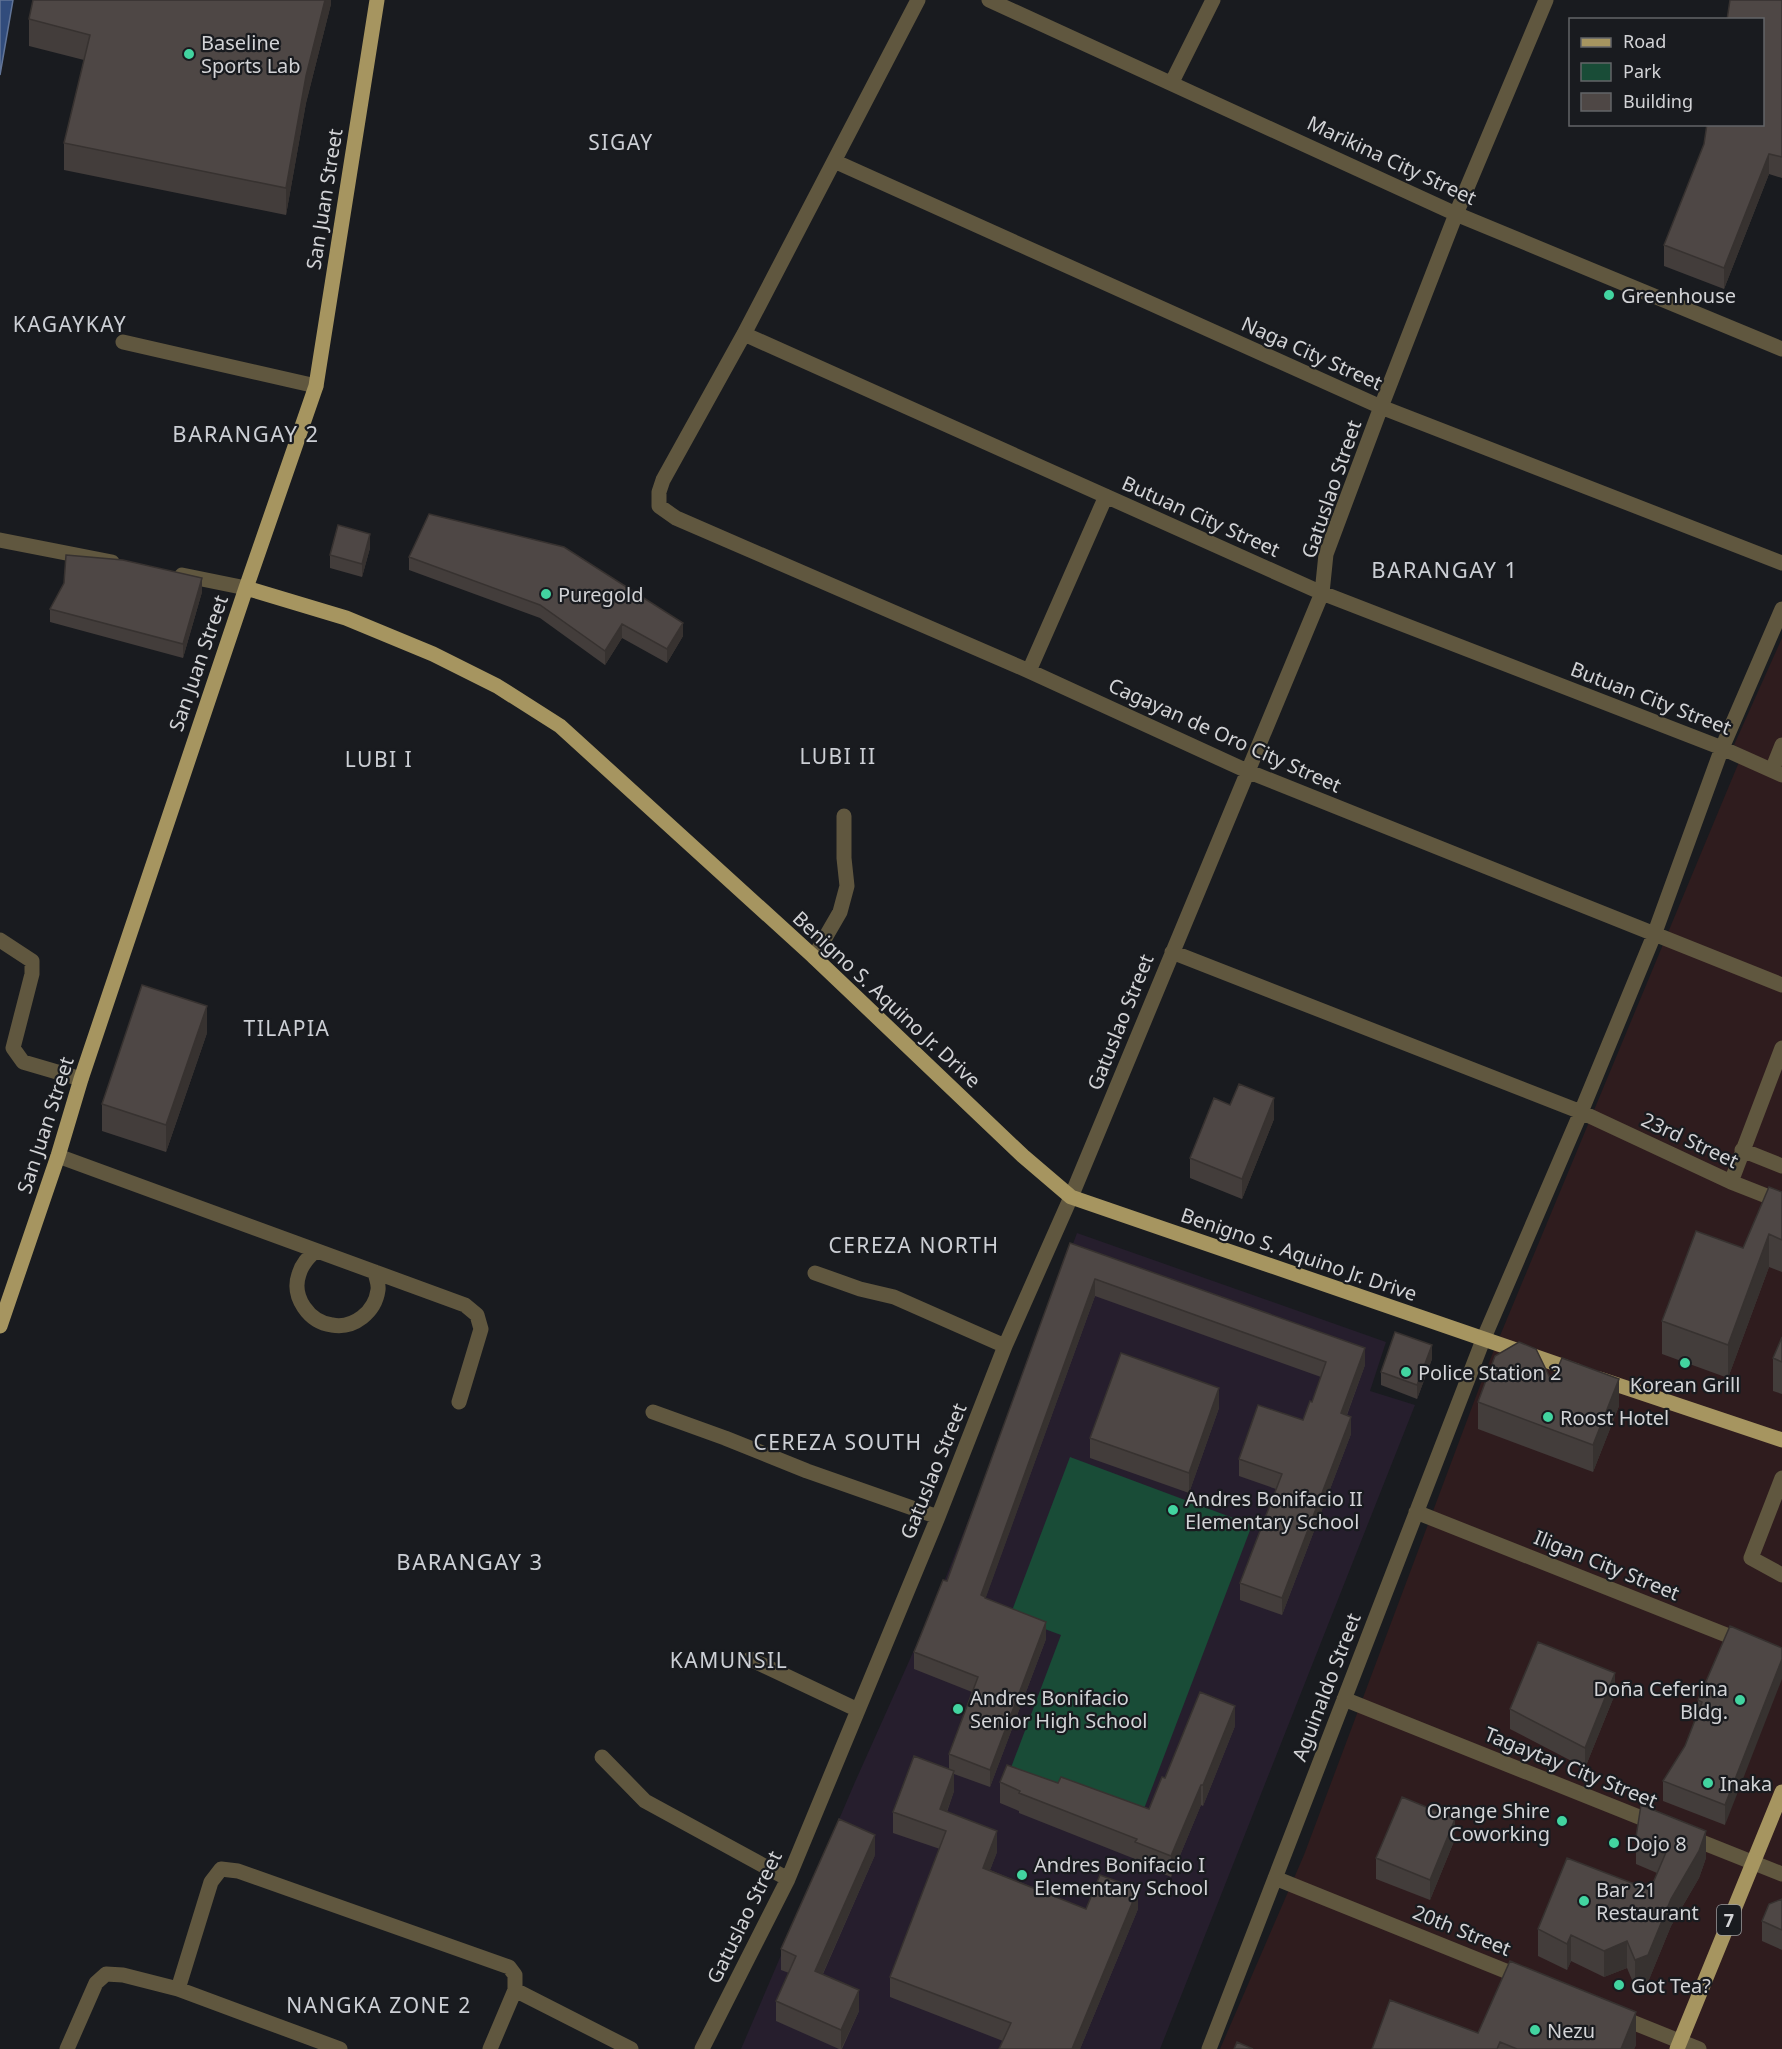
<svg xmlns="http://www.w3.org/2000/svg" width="1782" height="2049" viewBox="0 0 1782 2049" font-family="'Noto Sans',sans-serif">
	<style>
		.commercial { fill: #2f1c1e }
		.education { fill: #261e2d }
		.green { fill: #194c37 }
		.water { fill: #314c7c; stroke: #617497; stroke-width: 1.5 }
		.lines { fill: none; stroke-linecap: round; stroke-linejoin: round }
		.minor { stroke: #60573f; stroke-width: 15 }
		.major { stroke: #a69560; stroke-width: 15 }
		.wall { fill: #433d3b }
		.shaded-wall { fill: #373230 }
		.building { fill: #4e4745; stroke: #373230; stroke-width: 1.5 }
		.poi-dot { fill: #42d4a0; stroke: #191b1f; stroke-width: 2 }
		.labels { text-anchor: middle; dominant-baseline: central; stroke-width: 4.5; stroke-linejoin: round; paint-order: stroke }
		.shield { fill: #191b1f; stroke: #9a9c9f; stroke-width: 1.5 }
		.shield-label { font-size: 18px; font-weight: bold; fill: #d2d3d6 }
		.poi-label { font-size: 20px; fill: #d2d3d6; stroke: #191b1f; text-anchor: start }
		.street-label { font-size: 20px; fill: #d2d3d6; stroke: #191b1f }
		.neighbourhood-label { font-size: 21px; letter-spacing: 1.5px; fill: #cccfd5; stroke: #191b1f }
		.quarter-label { font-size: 22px; letter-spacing: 1.5px; fill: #cccfd5; stroke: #191b1f }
	</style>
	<rect width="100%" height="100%" fill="#191b1f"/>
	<path class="commercial" d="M 1782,638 L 1782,2049 L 1220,2049 L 1304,1855 L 1487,1367 L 1744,750 L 1734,745 Z"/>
	<path class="education" d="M 1077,1233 L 1386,1342 L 1370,1391 L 1415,1405 L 1160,2049 L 741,2049 L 855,1782 L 940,1592 L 1004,1429 Z"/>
	<path class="green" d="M 1070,1457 L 1252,1525 L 1139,1822 L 1009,1773 L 1061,1635 L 1010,1616 Z"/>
	<path class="water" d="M 0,0 L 13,0 L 0,75 Z"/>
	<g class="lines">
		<path class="minor" d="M 918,0 L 744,334 L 663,480 L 659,492 L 659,506 L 676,518 L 1029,671 L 1247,771 L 1782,985
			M 989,0 L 1456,214 L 1782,349
			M 1172,82 L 1213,0
			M 834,161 L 1381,407 L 1782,563
			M 744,334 L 1322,593 L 1722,748 L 1782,775
			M 123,342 L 316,386
			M 0,540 L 112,562
			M 182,575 L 246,588
			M 1029,671 L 1106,496
			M 1772,770 L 1782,745
			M 0,940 L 32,961 L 32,974 L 13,1048 L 23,1062 L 81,1079
			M 1172,952 L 1581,1112 L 1731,1182 L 1782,1202
			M 814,957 L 840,912 L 847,886 L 844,858 L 844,816
			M 1742,1150 L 1782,1166
			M 58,1156 L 465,1305 L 477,1315 L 481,1329 L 459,1402
			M 1731,1182 L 1782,1048
			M 315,1251 C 308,1258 302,1264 299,1274 C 291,1297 309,1322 332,1325 C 354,1329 375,1312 378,1290 C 379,1284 376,1278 375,1272
			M 815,1273 L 860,1289 L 894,1297 L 1005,1346
			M 653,1412 L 725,1438 L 807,1471 L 938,1517
			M 1782,1478 L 1751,1558 L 1782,1575
			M 1416,1512 L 1782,1657
			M 750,1659 L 858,1710
			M 1344,1699 L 1659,1825
			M 602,1757 L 645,1801 L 788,1879
			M 1689,1837 L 1782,1874
			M 1275,1878 L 1523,1978
			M 178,1989 L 211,1882 L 221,1869 L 238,1871 L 509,1967 L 515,1975 L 515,1990 L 631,2049
			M 1617,2016 L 1699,2049
			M 67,2049 L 96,1983 L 106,1974 L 123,1975 L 178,1989 L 340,2049
			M 490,2049 L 515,1990
			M 702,2049 L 788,1879 L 938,1517 L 1005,1346 L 1071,1197 L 1322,593 L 1326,554 L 1381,407 L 1456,214 L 1546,0
			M 1209,2049 L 1483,1340 L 1581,1112 L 1654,935 L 1722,748 L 1782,609"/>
		<path class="major" d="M 246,588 L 346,618 L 433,654 L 497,686 L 560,726 L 814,957 L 1023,1156 L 1071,1197 L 1577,1371
			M 0,1326 L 58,1156 L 81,1079 L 246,588 L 316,386 L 377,0
			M 1600,1379 L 1782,1440
			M 1677,2049 L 1782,1792"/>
	</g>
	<path class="wall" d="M 331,0 L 331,4 L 306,103 L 286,215 L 64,170 L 64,143 L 84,60 L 29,46 L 29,19 Z
		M 1782,0 L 1782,178 L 1769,174 L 1724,289 L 1664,266 L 1664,245 Z
		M 370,548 L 362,577 L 330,568 L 330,555 Z
		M 409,557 L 683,636 L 667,663 L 622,638 L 605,665 L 540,618 L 409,570 Z
		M 202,592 L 183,658 L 50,622 L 50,609 Z
		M 207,1033 L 166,1152 L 102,1131 L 102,1104 Z
		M 1230,1105 L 1274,1119 L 1242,1199 L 1190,1178 L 1190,1158 Z
		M 1782,1192 L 1782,1272 L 1769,1267 L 1728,1378 L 1662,1354 L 1662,1321 L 1743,1248 Z
		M 1070,1243 L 1365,1365 L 1347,1415 L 1351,1434 L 1282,1615 L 1240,1600 L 1240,1583 L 1276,1489 L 1239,1476 L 1239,1459 L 1303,1420 L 1312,1402 L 1321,1377 L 1095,1296 L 985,1599 L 1046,1639 L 990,1787 L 954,1774 L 954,1791 L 947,1812 L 997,1852 L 990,1870 L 1086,1909 L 1138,1909 L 1080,2049 L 999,2049 L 1003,2041 L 890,1997 L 890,1977 L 940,1849 L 893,1833 L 893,1812 L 949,1769 L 949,1754 L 972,1692 L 914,1669 L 914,1652 L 947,1581 Z
		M 1782,1337 L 1782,1394 L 1773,1391 L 1773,1358 Z
		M 1432,1359 L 1417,1399 L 1381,1385 L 1381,1372 Z
		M 1552,1382 L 1619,1406 L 1593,1472 L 1478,1429 L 1478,1402 Z
		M 1219,1408 L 1189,1493 L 1090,1458 L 1090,1438 Z
		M 1730,1626 L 1725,1825 L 1663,1801 L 1663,1781 L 1685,1746 L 1698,1713 L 1698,1700 Z
		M 1615,1694 L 1585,1768 L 1510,1729 L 1510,1709 Z
		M 1235,1726 L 1203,1806 L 1201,1805 L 1171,1877 L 1135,1862 L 1135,1859 L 1019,1813 L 1019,1811 L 1000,1803 L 1000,1782 L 1149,1809 L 1165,1778 Z
		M 1636,1837 L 1706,1858 L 1699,1878 L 1671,1926 L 1648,1982 L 1635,1987 L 1627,1968 L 1604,1977 L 1571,1961 L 1567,1970 L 1538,1956 L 1538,1929 L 1650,1890 L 1657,1873 L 1636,1864 Z
		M 1455,1839 L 1430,1900 L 1376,1879 L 1376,1858 Z
		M 875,1855 L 823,1974 L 859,2011 L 842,2049 L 839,2049 L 776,2021 L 776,2001 L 789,1973 L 781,1970 L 781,1949 Z
		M 1782,1899 L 1782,1950 L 1762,1941 L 1762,1921 Z
		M 1478,2033 L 1636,2045 L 1634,2049 L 1372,2049 Z"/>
	<path class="shaded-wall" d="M 325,0 L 331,0 L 331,4 L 306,103 L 286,215 L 286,188 L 306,76 Z
		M 1769,154 L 1769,174 L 1724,289 L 1724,268 Z
		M 370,534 L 370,548 L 362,577 L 362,564 Z
		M 202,578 L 202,592 L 183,658 L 183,644 Z
		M 683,623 L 683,636 L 667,663 L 667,649 Z
		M 622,624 L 622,638 L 605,665 L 605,651 Z
		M 207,1006 L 207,1033 L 166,1152 L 166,1125 Z
		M 1274,1098 L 1274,1119 L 1242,1199 L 1242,1179 Z
		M 1769,1234 L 1769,1267 L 1728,1378 L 1728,1345 Z
		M 1095,1279 L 1095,1296 L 985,1600 L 981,1595 Z
		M 1432,1345 L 1432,1359 L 1417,1399 L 1417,1385 Z
		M 1365,1348 L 1365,1365 L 1341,1430 L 1341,1413 Z
		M 1619,1379 L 1619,1406 L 1593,1472 L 1593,1445 Z
		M 1219,1388 L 1219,1408 L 1189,1493 L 1189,1473 Z
		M 1351,1417 L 1351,1434 L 1282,1615 L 1282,1598 Z
		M 1046,1622 L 1046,1639 L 990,1787 L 990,1770 Z
		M 1782,1659 L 1782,1679 L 1725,1825 L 1725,1805 Z
		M 1615,1673 L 1615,1694 L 1585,1768 L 1585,1748 Z
		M 1235,1706 L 1235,1726 L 1203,1806 L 1203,1785 Z
		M 954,1771 L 954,1791 L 940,1830 L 940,1809 Z
		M 1201,1785 L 1201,1805 L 1171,1877 L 1171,1856 Z
		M 1455,1819 L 1455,1839 L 1430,1900 L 1430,1880 Z
		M 997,1831 L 997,1852 L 983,1888 L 983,1868 Z
		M 1706,1831 L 1706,1858 L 1699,1878 L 1671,1926 L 1648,1982 L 1635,1987 L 1635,1960 L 1671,1899 Z
		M 875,1835 L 875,1855 L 815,1991 L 815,1971 Z
		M 1138,1889 L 1138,1909 L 1080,2049 L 1072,2049 Z
		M 1571,1935 L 1571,1961 L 1567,1970 L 1567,1944 Z
		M 1627,1941 L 1627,1968 L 1604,1977 L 1604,1951 Z
		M 859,1990 L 859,2011 L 841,2049 L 841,2030 Z
		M 1636,2012 L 1636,2045 L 1634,2049 L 1621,2049 Z"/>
	<path class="building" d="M 33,0 L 325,0 L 306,76 L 286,188 L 64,143 L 90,35 L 29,19 Z
		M 1730,0 L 1782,0 L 1782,157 L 1769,154 L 1724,268 L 1664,245 L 1704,144 L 1707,124 L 1762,124 L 1762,20 L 1727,20 Z
		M 429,514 L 564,547 L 683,623 L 667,649 L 622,624 L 605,651 L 540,605 L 409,557 Z
		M 338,525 L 370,534 L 362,564 L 330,555 Z
		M 66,555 L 123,560 L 202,578 L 183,644 L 50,609 L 64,583 Z
		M 142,985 L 207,1006 L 166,1125 L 102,1104 Z
		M 1239,1084 L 1274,1098 L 1242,1179 L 1190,1158 L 1214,1098 L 1230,1105 Z
		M 1769,1187 L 1782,1192 L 1782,1240 L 1769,1234 L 1728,1345 L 1662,1321 L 1696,1231 L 1743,1248 Z
		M 1070,1243 L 1365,1348 L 1341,1413 L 1351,1417 L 1282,1598 L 1240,1583 L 1282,1474 L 1239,1459 L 1258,1405 L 1303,1420 L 1310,1401 L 1312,1402 L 1326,1362 L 1095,1279 L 981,1595 L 985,1597 L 985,1598 L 1046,1622 L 990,1770 L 949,1754 L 978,1677 L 914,1652 L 943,1580 L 947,1581 Z
		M 1395,1332 L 1432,1345 L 1417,1385 L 1381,1372 Z
		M 1782,1337 L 1782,1362 L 1773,1358 Z
		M 1519,1342 L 1536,1349 L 1552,1382 L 1562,1358 L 1619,1379 L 1593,1445 L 1478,1402 L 1495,1356 Z
		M 1121,1353 L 1219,1388 L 1189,1473 L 1090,1438 Z
		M 1730,1626 L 1782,1648 L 1782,1659 L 1725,1805 L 1663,1781 L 1685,1746 L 1702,1702 L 1698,1700 Z
		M 1538,1642 L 1615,1673 L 1585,1748 L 1510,1709 Z
		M 1200,1692 L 1235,1706 L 1203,1785 L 1201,1785 L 1171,1856 L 1135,1842 L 1137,1839 L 1019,1793 L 1020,1791 L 1000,1782 L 1007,1765 L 1058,1783 L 1061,1777 L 1149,1809 L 1162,1777 L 1165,1778 Z
		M 914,1756 L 954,1771 L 940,1809 L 997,1831 L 983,1868 L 1086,1909 L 1100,1875 L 1138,1889 L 1072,2049 L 999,2049 L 1011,2023 L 890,1977 L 946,1831 L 893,1812 Z
		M 1402,1797 L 1455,1819 L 1430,1880 L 1376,1858 Z
		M 1641,1805 L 1706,1831 L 1699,1851 L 1671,1899 L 1648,1955 L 1635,1960 L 1627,1941 L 1604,1951 L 1571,1935 L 1567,1944 L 1538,1929 L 1567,1858 L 1650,1890 L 1667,1850 L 1636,1837 Z
		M 839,1819 L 875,1835 L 815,1971 L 859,1990 L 841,2030 L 776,2001 L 796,1956 L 781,1949 Z
		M 1782,1899 L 1782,1930 L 1762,1921 L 1769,1904 Z
		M 1510,1961 L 1636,2012 L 1621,2049 L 1517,2049 L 1500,2042 L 1497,2049 L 1372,2049 L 1390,2000 L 1478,2033 Z
		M 1237,2042 L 1253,2049 L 1234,2049 Z"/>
	<g class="poi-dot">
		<circle cx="189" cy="54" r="6"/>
		<circle cx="1609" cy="295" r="6"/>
		<circle cx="546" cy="594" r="6"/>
		<circle cx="1685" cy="1363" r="6"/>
		<circle cx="1406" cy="1372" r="6"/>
		<circle cx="1548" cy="1417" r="6"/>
		<circle cx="1173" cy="1510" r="6"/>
		<circle cx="1740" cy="1700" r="6"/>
		<circle cx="958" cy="1709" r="6"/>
		<circle cx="1708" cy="1783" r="6"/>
		<circle cx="1562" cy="1821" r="6"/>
		<circle cx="1614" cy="1843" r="6"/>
		<circle cx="1022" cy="1875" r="6"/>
		<circle cx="1584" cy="1901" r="6"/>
		<circle cx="1619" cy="1985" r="6"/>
		<circle cx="1535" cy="2030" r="6"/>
	</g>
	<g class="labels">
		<rect class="shield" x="1717" y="1905" width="24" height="30" rx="4.5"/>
		<g class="shield-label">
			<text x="1729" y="1920">7</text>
		</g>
		<g class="poi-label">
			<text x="201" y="42">Baseline<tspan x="201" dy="23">Sports Lab</tspan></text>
			<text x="1621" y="295">Greenhouse</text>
			<text x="558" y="594">Puregold</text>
			<text x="1418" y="1372">Police Station 2</text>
			<text x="1685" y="1384" text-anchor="middle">Korean Grill</text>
			<text x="1560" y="1417">Roost Hotel</text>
			<text x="1185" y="1498">Andres Bonifacio II<tspan x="1185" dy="23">Elementary School</tspan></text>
			<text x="1728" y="1688" text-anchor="end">Doña Ceferina<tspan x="1728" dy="23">Bldg.</tspan></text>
			<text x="970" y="1697">Andres Bonifacio<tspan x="970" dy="23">Senior High School</tspan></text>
			<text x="1720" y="1783">Inaka</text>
			<text x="1550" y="1810" text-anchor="end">Orange Shire<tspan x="1550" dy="23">Coworking</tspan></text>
			<text x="1626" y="1843">Dojo 8</text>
			<text x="1034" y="1864">Andres Bonifacio I<tspan x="1034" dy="23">Elementary School</tspan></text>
			<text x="1596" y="1889">Bar 21<tspan x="1596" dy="23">Restaurant</tspan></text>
			<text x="1631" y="1985">Got Tea?</text>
			<text x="1547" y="2030">Nezu</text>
		</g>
		<g class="street-label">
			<text transform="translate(1392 160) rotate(25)">Marikina City Street</text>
			<text transform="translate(324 199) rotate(-81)">San Juan Street</text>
			<text transform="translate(1312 353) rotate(24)">Naga City Street</text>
			<text transform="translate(1331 489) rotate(-71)">Gatuslao Street</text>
			<text transform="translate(1201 516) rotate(24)">Butuan City Street</text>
			<text transform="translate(198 663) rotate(-71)">San Juan Street</text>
			<text transform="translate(1651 698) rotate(21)">Butuan City Street</text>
			<text transform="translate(1225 735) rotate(24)">Cagayan de Oro City Street</text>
			<text transform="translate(887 999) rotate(43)">Benigno S. Aquino Jr. Drive</text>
			<text transform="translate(1120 1022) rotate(-68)">Gatuslao Street</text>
			<text transform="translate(45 1125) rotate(-72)">San Juan Street</text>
			<text transform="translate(1690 1140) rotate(25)">23rd Street</text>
			<text transform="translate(1299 1254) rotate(19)">Benigno S. Aquino Jr. Drive</text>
			<text transform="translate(933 1471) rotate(-68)">Gatuslao Street</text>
			<text transform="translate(1607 1565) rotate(22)">Iligan City Street</text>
			<text transform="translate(1326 1687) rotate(-69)">Aguinaldo Street</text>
			<text transform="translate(1571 1767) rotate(22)">Tagaytay City Street</text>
			<text transform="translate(744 1917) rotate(-64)">Gatuslao Street</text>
			<text transform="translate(1462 1930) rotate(22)">20th Street</text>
		</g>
		<g class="neighbourhood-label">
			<text x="621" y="142">SIGAY</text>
			<text x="70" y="324">KAGAYKAY</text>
			<text x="838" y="756">LUBI II</text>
			<text x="379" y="759">LUBI I</text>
			<text x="287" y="1028">TILAPIA</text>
			<text x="914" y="1245">CEREZA NORTH</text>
			<text x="838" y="1442">CEREZA SOUTH</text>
			<text x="729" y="1660">KAMUNSIL</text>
			<text x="379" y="2005">NANGKA ZONE 2</text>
		</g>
		<g class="quarter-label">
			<text x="246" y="433">BARANGAY 2</text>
			<text x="1445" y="569">BARANGAY 1</text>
			<text x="470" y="1561">BARANGAY 3</text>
		</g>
	</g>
	<rect x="1569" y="18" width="195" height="108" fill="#191b1f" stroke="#636568" stroke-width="1.5"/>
	<rect x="1581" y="38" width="30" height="9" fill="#a69560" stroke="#636568" stroke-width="1.5"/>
	<text x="1623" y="48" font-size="18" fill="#d2d3d6">Road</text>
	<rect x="1581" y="63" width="30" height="18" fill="#194c37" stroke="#636568" stroke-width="1.5"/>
	<text x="1623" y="78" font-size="18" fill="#d2d3d6">Park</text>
	<rect x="1581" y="93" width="30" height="18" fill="#4e4745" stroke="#636568" stroke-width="1.5"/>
	<text x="1623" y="108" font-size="18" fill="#d2d3d6">Building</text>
</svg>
